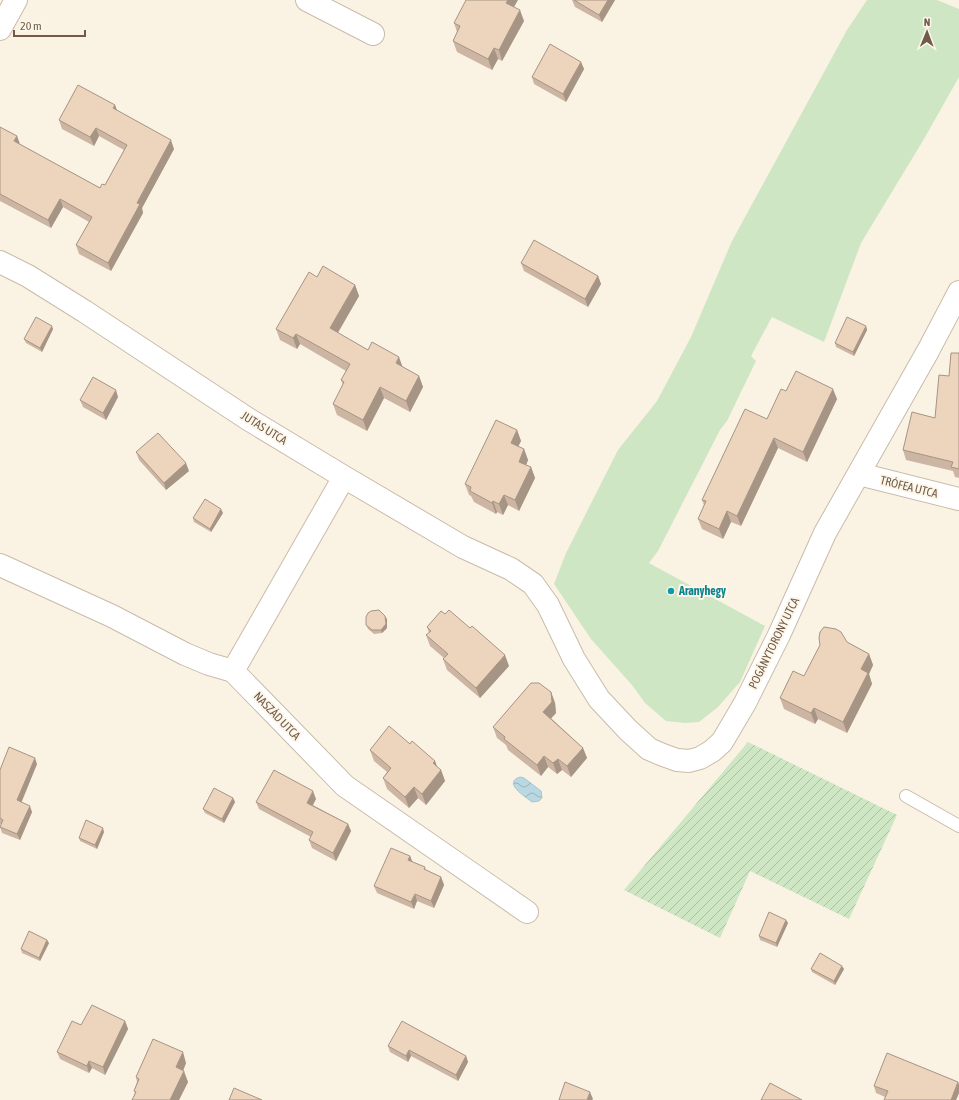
<svg xmlns="http://www.w3.org/2000/svg" width="959" height="1100" viewBox="0 0 959 1100" font-family="'Asap Condensed',sans-serif">
	<style>
		.grass { fill: #cee6c3 }
		.garden { fill: url(#garden-furrows) }
		.water { fill: url(#water-waves); stroke: #a0c7d3 }
		.lines { fill: none; stroke-linecap: round; stroke-linejoin: round }
		.lane-casing { stroke: #cabbaa; stroke-width: 14 }
		.street-casing { stroke: #cabbaa; stroke-width: 24 }
		.lane { stroke: #fff; stroke-width: 12 }
		.street { stroke: #fff; stroke-width: 22 }
		.wall { fill: #ccb6a3 }
		.shaded-wall { fill: #a69484 }
		.building { fill: #edd4bd; stroke: #a69484 }
		.culture-dot { fill: #0f9aa8; stroke: #fdf7e9; stroke-width: 1.5 }
		.labels { text-anchor: middle; dominant-baseline: central; stroke-width: 4; stroke-linejoin: round; paint-order: stroke }
		.street-label { font-size: 12px; fill: #705b4b; stroke: #fdf7e9 }
		.culture-label { font-size: 12px; font-weight: bold; fill: #0d838f; stroke: #fdf7e9; text-anchor: start }
	</style>
	<defs>
		<pattern id="garden-furrows" width="10" height="10" patternUnits="userSpaceOnUse"><rect width="10" height="10" fill="#cee6c3"/><path d="M-1 1l2-2M0 10L10 0M9 11l2-2" fill="none" stroke="#acbda0"/></pattern>
		<pattern id="water-waves" width="16" height="10" patternUnits="userSpaceOnUse"><rect width="16" height="10" fill="#b9d8e2"/><path d="M0 5q4-4 8 0t8 0" fill="none" stroke="#9bb2b9"/></pattern>
	</defs>
	<rect width="100%" height="100%" fill="#faf3e3"/>
	<path class="grass" d="M 867,0 L 937,0 L 959,9 L 959,77 L 924,139 L 861,243 L 824,342 L 772,317 L 751,356 L 756,361 L 727,421 L 720,430 L 658,551 L 649,563 L 765,626 L 740,682 L 718,707 L 699,722 L 685,723 L 666,721 L 645,703 L 632,685 L 591,639 L 554,584 L 566,553 L 618,450 L 657,401 L 691,337 L 732,241 L 847,30 Z"/>
	<path class="garden" d="M 748,742 L 897,815 L 849,919 L 750,871 L 720,938 L 624,890 Z"/>
	<path class="water" d="M 520,777 L 524,778 L 541,791 L 542,798 L 539,801 L 532,802 C 526,797 502,783 520,777 Z"/>
	<g class="lines">
		<defs>
			<path id="lane" d="M 906,796 L 959,826"/>
			<path id="street" d="M 307,0 L 373,34
				M 0,29 L 16,0
				M 0,262 L 28,276 L 84,311 L 248,419 L 344,477 L 463,547 L 511,569 L 533,584 L 548,605 L 574,659 L 599,699 L 628,730 L 649,749 L 663,755 L 677,760 L 689,761 L 700,758 L 712,751 L 722,742 L 745,703 L 779,635 L 825,533 L 928,351 L 959,292
				M 859,474 L 959,499
				M 0,565 L 112,616 L 185,654 L 209,664 L 233,671 L 345,786 L 527,912
				M 233,671 L 344,477"/>
		</defs>
		<use href="#lane" class="lane-casing"/>
		<use href="#street" class="street-casing"/>
		<use href="#lane" class="lane"/>
		<use href="#street" class="street"/>
	</g>
	<path class="wall" d="M 572,0 L 615,0 L 602,22 L 575,7 Z
		M 514,7 L 524,21 L 502,61 L 498,59 L 492,70 L 457,52 L 453,41 L 457,32 L 454,23 Z
		M 581,62 L 584,69 L 566,102 L 534,84 L 532,77 Z
		M 115,105 L 117,111 L 174,149 L 142,208 L 143,213 L 111,271 L 79,254 L 76,245 L 89,222 L 63,207 L 51,228 L 0,201 L 0,127 L 17,136 L 19,144 L 100,188 L 105,185 L 124,150 L 99,136 L 94,146 L 62,129 L 59,120 Z
		M 521,263 L 598,276 L 601,284 L 588,307 L 524,271 Z
		M 317,277 L 355,285 L 359,296 L 338,333 L 368,350 L 403,367 L 419,376 L 423,387 L 410,412 L 384,398 L 367,431 L 337,415 L 333,404 L 343,385 L 341,380 L 346,371 L 300,344 L 297,349 L 280,340 L 276,329 Z
		M 866,326 L 867,330 L 854,356 L 836,347 L 835,343 Z
		M 53,329 L 42,352 L 26,343 L 24,339 Z
		M 959,353 L 959,478 L 955,477 L 953,471 L 906,460 L 903,450 L 935,418 L 949,376 Z
		M 786,391 L 837,399 L 807,462 L 778,448 L 741,526 L 731,522 L 723,539 L 702,529 L 698,519 L 704,505 L 702,500 L 767,419 Z
		M 118,397 L 106,420 L 83,407 L 80,400 Z
		M 517,430 L 521,441 L 518,446 L 524,449 L 528,460 L 526,465 L 531,467 L 535,478 L 519,511 L 508,505 L 503,515 L 497,512 L 496,514 L 474,502 L 471,496 L 469,495 L 465,484 Z
		M 136,452 L 189,471 L 166,490 L 139,460 Z
		M 223,513 L 211,532 L 194,522 L 193,518 Z
		M 387,619 L 387,628 L 382,633 L 374,634 L 368,629 L 366,625 Z
		M 427,627 L 509,666 L 480,698 L 447,670 L 443,659 L 444,658 L 430,646 L 426,635 L 429,633 Z
		M 847,642 L 869,654 L 873,665 L 869,674 L 872,684 L 847,733 L 818,719 L 815,724 L 784,709 L 780,698 L 804,676 Z
		M 551,692 L 555,703 L 556,713 L 551,718 L 583,748 L 587,758 L 571,777 L 562,770 L 557,774 L 548,767 L 541,776 L 508,750 L 506,745 L 497,738 L 493,727 Z
		M 410,744 L 435,761 L 437,767 L 441,770 L 445,781 L 426,805 L 418,798 L 409,808 L 387,789 L 383,778 L 387,772 L 374,761 L 370,750 Z
		M 37,764 L 21,802 L 32,812 L 20,840 L 2,833 L 0,827 L 1,824 L 0,824 L 0,770 Z
		M 233,798 L 235,802 L 224,823 L 205,813 L 203,809 Z
		M 316,799 L 313,805 L 348,824 L 351,831 L 336,861 L 312,848 L 309,840 L 311,837 L 259,809 L 256,802 Z
		M 104,832 L 97,849 L 80,841 L 79,838 Z
		M 410,856 L 412,862 L 425,867 L 426,870 L 441,877 L 444,885 L 434,908 L 417,901 L 414,909 L 377,893 L 374,886 Z
		M 786,920 L 788,923 L 777,947 L 760,940 L 759,936 Z
		M 49,943 L 40,961 L 22,953 L 21,949 Z
		M 811,969 L 844,969 L 835,985 L 812,972 Z
		M 125,1021 L 128,1029 L 105,1075 L 92,1068 L 89,1073 L 60,1059 L 57,1052 L 81,1025 Z
		M 388,1046 L 466,1056 L 468,1062 L 458,1081 L 411,1056 L 408,1062 L 390,1052 Z
		M 186,1063 L 183,1071 L 188,1082 L 179,1100 L 132,1100 L 135,1093 L 134,1091 L 137,1082 L 136,1077 Z
		M 959,1084 L 959,1093 L 956,1100 L 885,1097 L 876,1093 L 874,1086 Z"/>
	<path class="shaded-wall" d="M 508,0 L 518,0 L 510,14 L 506,3 Z
		M 608,0 L 615,0 L 602,22 L 599,15 Z
		M 520,10 L 524,21 L 502,61 L 499,50 Z
		M 494,48 L 498,59 L 492,70 L 488,59 Z
		M 581,62 L 584,69 L 566,102 L 563,94 Z
		M 115,105 L 118,113 L 113,108 Z
		M 96,128 L 99,136 L 94,146 L 90,137 Z
		M 17,136 L 20,144 L 14,141 Z
		M 171,140 L 174,149 L 142,208 L 143,213 L 111,271 L 108,263 L 137,203 Z
		M 60,199 L 63,207 L 51,228 L 48,220 Z
		M 598,276 L 601,284 L 588,307 L 585,299 Z
		M 355,285 L 359,296 L 334,339 L 330,328 Z
		M 52,326 L 53,329 L 42,352 L 40,348 Z
		M 866,326 L 867,330 L 854,356 L 853,352 Z
		M 296,334 L 300,344 L 297,349 L 293,338 Z
		M 399,357 L 403,368 L 396,363 Z
		M 419,376 L 423,387 L 410,412 L 406,401 Z
		M 380,387 L 384,398 L 367,431 L 363,420 Z
		M 833,389 L 837,399 L 807,462 L 803,452 Z
		M 116,390 L 118,397 L 106,420 L 103,413 Z
		M 517,430 L 521,441 L 515,453 L 511,443 Z
		M 774,438 L 778,448 L 741,526 L 737,516 Z
		M 524,449 L 528,460 L 523,473 L 519,462 Z
		M 186,463 L 189,471 L 166,490 L 164,483 Z
		M 531,467 L 535,478 L 519,511 L 515,500 Z
		M 504,495 L 508,505 L 503,515 L 499,504 Z
		M 493,501 L 497,512 L 496,514 L 492,503 Z
		M 221,509 L 223,513 L 211,532 L 210,529 Z
		M 727,511 L 731,522 L 723,539 L 719,529 Z
		M 385,616 L 387,619 L 387,628 L 382,633 L 381,630 Z
		M 869,654 L 873,665 L 869,674 L 872,684 L 847,733 L 843,722 L 861,669 Z
		M 505,655 L 509,666 L 480,698 L 476,688 Z
		M 551,692 L 555,703 L 556,713 L 547,723 L 543,712 Z
		M 814,708 L 818,719 L 815,724 L 811,713 Z
		M 583,748 L 587,758 L 571,777 L 567,766 Z
		M 544,756 L 548,767 L 541,776 L 537,765 Z
		M 35,758 L 37,764 L 20,806 L 17,800 Z
		M 558,759 L 562,770 L 557,774 L 553,763 Z
		M 435,761 L 439,772 L 433,763 Z
		M 441,770 L 445,781 L 426,805 L 422,794 Z
		M 414,787 L 418,798 L 409,808 L 405,797 Z
		M 313,791 L 316,799 L 310,810 L 307,803 Z
		M 233,798 L 235,802 L 224,823 L 222,819 Z
		M 30,806 L 32,812 L 20,840 L 17,834 Z
		M 348,824 L 351,831 L 336,861 L 333,853 Z
		M 103,828 L 104,832 L 97,849 L 95,845 Z
		M 410,856 L 413,863 L 408,860 Z
		M 441,877 L 444,885 L 434,908 L 431,901 Z
		M 415,894 L 417,901 L 414,909 L 411,902 Z
		M 786,920 L 788,923 L 777,947 L 776,943 Z
		M 47,940 L 49,943 L 40,961 L 39,958 Z
		M 842,966 L 844,969 L 835,985 L 834,981 Z
		M 125,1021 L 128,1029 L 105,1075 L 103,1067 Z
		M 409,1050 L 411,1056 L 408,1062 L 406,1056 Z
		M 183,1052 L 186,1063 L 180,1078 L 176,1067 Z
		M 466,1056 L 468,1062 L 458,1081 L 456,1075 Z
		M 89,1061 L 92,1068 L 89,1073 L 87,1066 Z
		M 184,1071 L 188,1082 L 179,1100 L 170,1100 Z
		M 958,1082 L 959,1084 L 959,1093 L 956,1100 L 951,1100 Z
		M 590,1092 L 593,1099 L 592,1100 L 587,1100 Z"/>
	<path class="building" d="M 466,0 L 508,0 L 506,3 L 520,10 L 499,50 L 494,48 L 488,59 L 453,41 L 460,26 L 454,23 Z
		M 574,0 L 608,0 L 599,15 Z
		M 550,44 L 581,62 L 563,94 L 532,77 Z
		M 78,85 L 115,105 L 113,108 L 171,140 L 137,203 L 140,204 L 108,263 L 76,245 L 92,217 L 60,199 L 48,220 L 0,194 L 0,127 L 17,136 L 14,141 L 100,188 L 102,184 L 105,185 L 127,145 L 96,128 L 90,137 L 59,120 Z
		M 534,240 L 598,276 L 585,299 L 521,263 Z
		M 323,266 L 355,285 L 330,328 L 368,350 L 372,342 L 399,357 L 396,363 L 419,376 L 406,401 L 380,387 L 363,420 L 333,404 L 344,382 L 341,380 L 350,364 L 296,334 L 293,338 L 276,329 L 309,272 L 317,277 Z
		M 36,317 L 52,326 L 40,348 L 24,339 Z
		M 847,317 L 866,326 L 853,352 L 835,343 Z
		M 951,353 L 959,353 L 959,469 L 951,467 L 953,462 L 903,450 L 912,412 L 935,418 L 939,375 L 949,376 Z
		M 796,371 L 833,389 L 803,452 L 774,438 L 737,516 L 727,511 L 719,529 L 698,519 L 706,501 L 702,500 L 745,409 L 767,419 L 781,389 L 786,391 Z
		M 93,377 L 116,390 L 103,413 L 80,400 Z
		M 496,420 L 517,430 L 511,443 L 524,449 L 519,462 L 531,467 L 515,500 L 504,495 L 499,504 L 493,501 L 492,503 L 470,491 L 471,487 L 465,484 Z
		M 158,433 L 186,463 L 164,483 L 136,452 Z
		M 205,499 L 221,509 L 210,529 L 193,518 Z
		M 379,610 L 385,616 L 386,624 L 381,630 L 372,630 L 366,625 L 366,617 L 368,613 L 371,611 Z
		M 449,610 L 470,628 L 472,626 L 505,655 L 476,688 L 443,659 L 448,654 L 426,635 L 431,631 L 427,627 L 441,611 L 445,614 Z
		M 824,627 L 836,629 L 841,632 L 847,642 L 869,654 L 861,669 L 868,673 L 843,722 L 814,708 L 811,713 L 780,698 L 793,671 L 804,676 L 820,645 L 819,638 L 820,632 Z
		M 531,683 L 539,683 L 551,692 L 552,702 L 543,712 L 583,748 L 567,766 L 558,759 L 553,763 L 544,756 L 537,765 L 504,739 L 505,737 L 493,727 Z
		M 389,726 L 410,744 L 412,741 L 435,761 L 433,763 L 441,770 L 422,794 L 414,787 L 405,797 L 383,778 L 391,768 L 370,750 Z
		M 9,747 L 35,758 L 17,800 L 30,806 L 17,834 L 0,827 L 3,820 L 0,818 L 0,770 Z
		M 274,770 L 313,791 L 307,803 L 348,824 L 333,853 L 309,840 L 313,832 L 256,802 Z
		M 214,788 L 233,798 L 222,819 L 203,809 Z
		M 86,820 L 103,828 L 95,845 L 79,838 Z
		M 391,848 L 410,856 L 408,860 L 425,867 L 424,869 L 441,877 L 431,901 L 415,894 L 411,902 L 374,886 Z
		M 769,912 L 786,920 L 776,943 L 759,936 Z
		M 29,931 L 47,940 L 39,958 L 21,949 Z
		M 820,953 L 842,966 L 834,981 L 811,969 Z
		M 92,1005 L 125,1021 L 103,1067 L 89,1061 L 87,1066 L 57,1052 L 72,1021 L 81,1025 Z
		M 402,1021 L 466,1056 L 456,1075 L 409,1050 L 406,1056 L 388,1046 Z
		M 153,1039 L 183,1052 L 176,1067 L 184,1071 L 170,1100 L 132,1100 L 136,1092 L 134,1091 L 139,1079 L 136,1077 Z
		M 887,1053 L 958,1082 L 951,1100 L 884,1100 L 888,1091 L 874,1086 Z
		M 565,1082 L 590,1092 L 587,1100 L 559,1100 Z
		M 770,1083 L 802,1100 L 761,1100 Z
		M 234,1088 L 262,1100 L 229,1100 Z"/>
	<circle class="culture-dot" cx="671" cy="591" r="4"/>
	<g class="labels">
		<g class="street-label">
			<text transform="translate(264 428) rotate(32)">JUTAS UTCA</text>
			<text transform="translate(909 487) rotate(14)">TRÓFEA UTCA</text>
			<text transform="translate(774 643) rotate(-64)">POGÁNYTORONY UTCA</text>
			<text transform="translate(277 716) rotate(46)">NASZÁD UTCA</text>
		</g>
		<g class="culture-label">
			<text x="679" y="591">Aranyhegy</text>
		</g>
	</g>
	<g transform="translate(927 32) rotate(1)" stroke="#fdf7e9" stroke-width="3" paint-order="stroke">
	<path d="M0-3L7 15L0 10L-7 15Z" fill="#705b4b"/>
	<text y="-6" font-size="11" font-weight="bold" text-anchor="middle" fill="#705b4b">N</text>
	</g>
	<path d="M14 30v6h71v-6" fill="none" stroke="#705b4b" stroke-width="2"/>
	<text x="20" y="30" font-size="12" fill="#705b4b" stroke="#fdf7e9" stroke-width="3" paint-order="stroke">20 m</text>
</svg>
